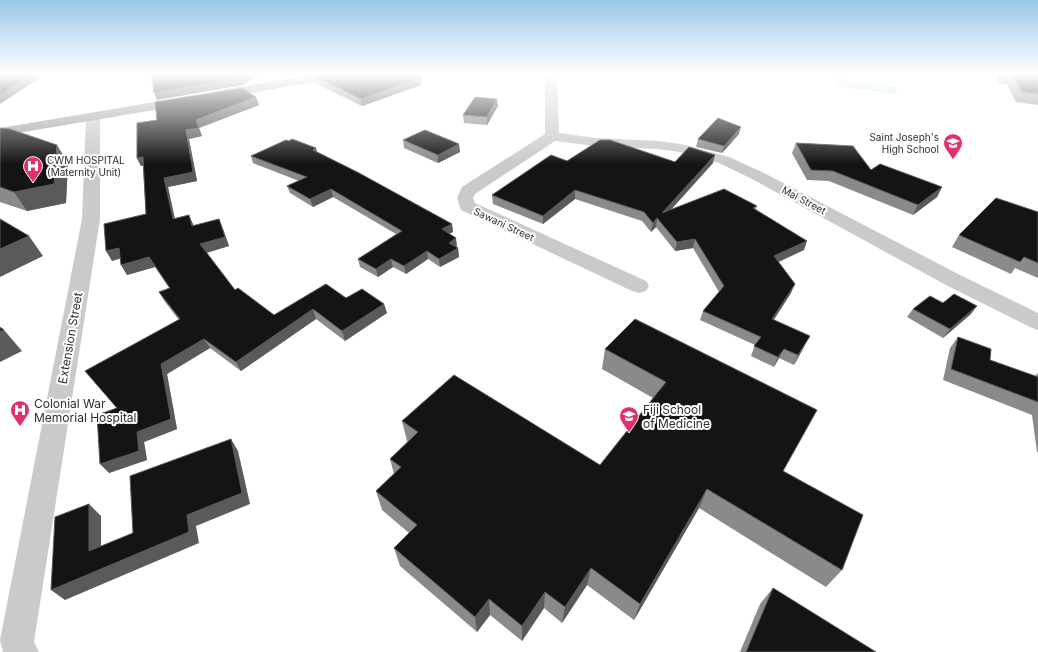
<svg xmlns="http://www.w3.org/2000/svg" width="1038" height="652" viewBox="0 0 1038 652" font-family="Inter,sans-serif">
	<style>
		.water { fill: #c6e5ea }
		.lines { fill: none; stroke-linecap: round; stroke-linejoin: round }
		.minor { fill: #cacaca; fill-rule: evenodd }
		.major { fill: #a5a5a5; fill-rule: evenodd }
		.wall { fill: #8a8a8a }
		.shaded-wall { fill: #5a5a5a }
		.building { fill: #141414; stroke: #5a5a5a }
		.labels { text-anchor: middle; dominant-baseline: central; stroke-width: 4; stroke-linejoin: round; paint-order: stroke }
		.far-poi-label { font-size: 10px; fill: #2d2d2d; stroke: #fff; text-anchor: end }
		.far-street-label { font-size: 10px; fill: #2d2d2d; stroke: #fff }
		.street-label { font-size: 12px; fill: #2d2d2d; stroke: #fff }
		.poi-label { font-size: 12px; fill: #2d2d2d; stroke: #fff; text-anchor: start }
	</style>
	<rect width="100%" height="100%" fill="#fff"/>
	<path class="water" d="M 837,79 L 896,87 L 897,95 L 837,86 Z"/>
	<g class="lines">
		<path class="minor" d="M 545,73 L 557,73 L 559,133 L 596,138 L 658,141 L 681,144 L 729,157 L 766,174 L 960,275 L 1038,313 L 1038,330 L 1030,327 L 946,285 L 754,180 L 719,163 L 680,152 L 658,149 L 596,146 L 555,141 L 475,194 L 473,198 L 475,203 L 646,281 L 649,286 L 646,291 L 639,293 L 632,291 L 461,210 L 457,198 L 462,187 L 545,134 Z
			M 93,113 L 98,114 L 100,117 L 100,219 L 34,642 L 39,652 L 3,652 L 0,640 L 82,219 L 86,117 L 88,114 Z"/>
		<path class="major" d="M 321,73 L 348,73 L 346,76 L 342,77 L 217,99 L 213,98 L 211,95 L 213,92 L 217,91 Z
			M 185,97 L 190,98 L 191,101 L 190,104 L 0,136 L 0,128 Z"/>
	</g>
	<path class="wall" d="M 823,73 L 849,73 L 848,76 Z
		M 994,73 L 1038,73 L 1038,105 L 1016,102 L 1007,85 L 1000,84 Z
		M 314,76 L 422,80 L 421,81 L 421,85 L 362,106 L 315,83 Z
		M 256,97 L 259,105 L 199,128 L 202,136 L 189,139 L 197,181 L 168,187 L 175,219 L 193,224 L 194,226 L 219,219 L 223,229 L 229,246 L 207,253 L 235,290 L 274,315 L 346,298 L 384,304 L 387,313 L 345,341 L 316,319 L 241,371 L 210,348 L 167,374 L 177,429 L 144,442 L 147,460 L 109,473 L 117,408 L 85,371 L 179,320 L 165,302 L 159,292 L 169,288 L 155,267 L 127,275 L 120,258 L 112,261 L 146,214 L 143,166 L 141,166 L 137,158 L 157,120 Z
		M 497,99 L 498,106 L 487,125 L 464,123 L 463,115 Z
		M 0,128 L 68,163 L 66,203 L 27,211 L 0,202 Z
		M 739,134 L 722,153 L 696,147 L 698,139 Z
		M 403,140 L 459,144 L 460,152 L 438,163 L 404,148 Z
		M 289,141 L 316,148 L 317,152 L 452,224 L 453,232 L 449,234 L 457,246 L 456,247 L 458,248 L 459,257 L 440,267 L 428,259 L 406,274 L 393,267 L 378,277 L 360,267 L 358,259 L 396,234 L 333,197 L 313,207 L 290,193 L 287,186 L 299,181 L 253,163 L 251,156 Z
		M 796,143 L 871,170 L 942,187 L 937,197 L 913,215 L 829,181 L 807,180 L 792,153 Z
		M 567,161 L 675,162 L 713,163 L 671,209 L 757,206 L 755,210 L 804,250 L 779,262 L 791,293 L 774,320 L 805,345 L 794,365 L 779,358 L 774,367 L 751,356 L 755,345 L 700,320 L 703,311 L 719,292 L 693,248 L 675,251 L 656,227 L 651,232 L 642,221 L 575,199 L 543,224 L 493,204 L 492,195 Z
		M 1038,212 L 1038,278 L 1015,268 L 1011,274 L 952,247 L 959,235 Z
		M 943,303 L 971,314 L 943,338 L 907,317 L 913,309 Z
		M 635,319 L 783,471 L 842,570 L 826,587 L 699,508 L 634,620 L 587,585 L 562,623 L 544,608 L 522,641 L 490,615 L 477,632 L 400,566 L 394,548 L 409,533 L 382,510 L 376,491 L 394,474 L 390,459 L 408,442 L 407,441 L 402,421 L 600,465 L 653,398 L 602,369 L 605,349 Z
		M 958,337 L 990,360 L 1035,376 L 1038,373 L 1038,452 L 1037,452 L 1032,415 L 943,380 L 950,348 Z
		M 773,588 L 876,652 L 740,652 L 760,604 Z"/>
	<path class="shaded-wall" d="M 34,73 L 37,73 L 40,78 L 0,104 L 0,95 Z
		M 248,73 L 259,73 L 243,85 L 157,100 L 154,93 Z
		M 298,73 L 312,73 L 299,75 Z
		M 414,73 L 422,74 L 422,80 L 421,81 L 421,85 L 362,106 L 361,99 Z
		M 256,97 L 259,105 L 199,128 L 202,136 L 189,139 L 197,181 L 168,187 L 177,229 L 173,219 L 164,178 L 186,130 L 196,120 Z
		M 497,99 L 498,106 L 487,125 L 487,117 Z
		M 741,127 L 739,134 L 722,153 L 724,146 Z
		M 459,144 L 460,152 L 438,163 L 438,155 Z
		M 57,145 L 68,163 L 66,203 L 27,211 L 14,192 Z
		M 316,148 L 318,156 L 313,150 Z
		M 715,155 L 713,163 L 660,222 L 662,213 Z
		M 143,157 L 147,165 L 141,166 L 137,158 Z
		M 942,187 L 937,197 L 913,215 L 918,205 Z
		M 331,189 L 333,197 L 313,207 L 310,199 Z
		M 575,190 L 575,199 L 543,224 L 543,216 Z
		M 189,215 L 193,224 L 196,236 L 192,226 Z
		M 657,218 L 656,227 L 651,232 L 653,223 Z
		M 219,219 L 223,229 L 229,246 L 205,253 L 200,244 Z
		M 452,224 L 453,232 L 442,237 L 442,229 Z
		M 29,236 L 43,256 L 0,277 L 0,249 Z
		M 456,238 L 457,246 L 450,251 L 449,243 Z
		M 695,239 L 693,248 L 675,251 L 677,242 Z
		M 807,241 L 804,250 L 771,265 L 774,256 Z
		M 119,248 L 125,257 L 112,261 L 106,251 Z
		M 458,248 L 459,257 L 440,267 L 439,259 Z
		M 427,251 L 428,259 L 406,274 L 404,266 Z
		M 149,257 L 155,267 L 127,275 L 121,265 Z
		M 391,259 L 393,267 L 378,277 L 376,269 Z
		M 795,284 L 791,293 L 768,328 L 772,319 Z
		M 384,304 L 387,313 L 345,341 L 342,331 Z
		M 977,306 L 971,314 L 943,338 L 950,329 Z
		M 313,309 L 316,319 L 241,371 L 236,362 Z
		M 4,330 L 22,351 L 0,362 L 0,332 Z
		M 810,336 L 805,345 L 794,365 L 798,355 Z
		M 204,339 L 210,348 L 167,374 L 177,429 L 144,442 L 147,460 L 109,473 L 100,464 L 137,432 L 161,364 Z
		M 784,349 L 774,367 L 778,357 Z
		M 231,439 L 238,451 L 250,504 L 196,526 L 199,543 L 65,600 L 51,590 L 187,515 Z
		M 707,489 L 699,508 L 634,620 L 640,604 Z
		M 89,504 L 101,516 L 101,561 L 89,551 Z
		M 591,568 L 587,585 L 562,623 L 565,607 Z
		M 545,592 L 544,608 L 522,641 L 522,626 Z
		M 489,599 L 490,615 L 477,632 L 475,617 Z"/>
	<path class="building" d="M 23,73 L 34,73 L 0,95 L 0,75 Z
		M 151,73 L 248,73 L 240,78 L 154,93 Z
		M 333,73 L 420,73 L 422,74 L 415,76 L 420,78 L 361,99 L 314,76 Z
		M 1005,73 L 1038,73 L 1038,94 L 1022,92 L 1012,75 L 1006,74 Z
		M 242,88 L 256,97 L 196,120 L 199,128 L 186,130 L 193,172 L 164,178 L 173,219 L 189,215 L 192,226 L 219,219 L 225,237 L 200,244 L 235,290 L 238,288 L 274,315 L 326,284 L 346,298 L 362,289 L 384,304 L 342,331 L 313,309 L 236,362 L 204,339 L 161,364 L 171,419 L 137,432 L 139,451 L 100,464 L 97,415 L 117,408 L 85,371 L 180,319 L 159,292 L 170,288 L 149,257 L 121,265 L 119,248 L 106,251 L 104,224 L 146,214 L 143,157 L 137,158 L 137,123 L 157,120 L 155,102 Z
		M 475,97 L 497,99 L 487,117 L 463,115 Z
		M 718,118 L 741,127 L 724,146 L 698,139 Z
		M 0,128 L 10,129 L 57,145 L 54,184 L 14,192 L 0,187 Z
		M 425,130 L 459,144 L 438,155 L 403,140 Z
		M 292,139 L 316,148 L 313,150 L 359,173 L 452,224 L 442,229 L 456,238 L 449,243 L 458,248 L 439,259 L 427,251 L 404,266 L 391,259 L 376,269 L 358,259 L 402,231 L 331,189 L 310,199 L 287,186 L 307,177 L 251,156 L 286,140 L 289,141 Z
		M 600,140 L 610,140 L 675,162 L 689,147 L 715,155 L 662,213 L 724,189 L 757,206 L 753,208 L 807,241 L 774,256 L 795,284 L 772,319 L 810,336 L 798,355 L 784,349 L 778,357 L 754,346 L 761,337 L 703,311 L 724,286 L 695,239 L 677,242 L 657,218 L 653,223 L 644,212 L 575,190 L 543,216 L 492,195 L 551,155 L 567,161 Z
		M 796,143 L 853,146 L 871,170 L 880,164 L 942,187 L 918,205 L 833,171 L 811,170 Z
		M 996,198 L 1038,212 L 1038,263 L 1024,257 L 1020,262 L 959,235 Z
		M 0,219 L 29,236 L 0,249 Z
		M 954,294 L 977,306 L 950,329 L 913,309 L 930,296 L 943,303 Z
		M 635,319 L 817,410 L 783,471 L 863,515 L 842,570 L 707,489 L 640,604 L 591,568 L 565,607 L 545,592 L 522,626 L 489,599 L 475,617 L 394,548 L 417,525 L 376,491 L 401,467 L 390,459 L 418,432 L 402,421 L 454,375 L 600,465 L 666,382 L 605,349 Z
		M 0,327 L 4,330 L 0,332 Z
		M 958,337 L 991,349 L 990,360 L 1038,377 L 1038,402 L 951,369 Z
		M 231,439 L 242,493 L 187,515 L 189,532 L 51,590 L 55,517 L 89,504 L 89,551 L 133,533 L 130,476 Z
		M 773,588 L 876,652 L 746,652 Z"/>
	<linearGradient id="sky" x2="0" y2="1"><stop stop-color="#9ac8e9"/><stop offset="0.45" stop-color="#fff"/><stop offset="1" stop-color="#fff" stop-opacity="0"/></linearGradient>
	<rect width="1038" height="164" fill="url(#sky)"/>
	<defs>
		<symbol id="school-pin" viewBox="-11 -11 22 30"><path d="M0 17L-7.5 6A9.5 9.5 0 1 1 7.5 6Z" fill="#e23068" stroke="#fff"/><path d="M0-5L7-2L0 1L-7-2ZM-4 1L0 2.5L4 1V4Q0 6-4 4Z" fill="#fff"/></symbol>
		<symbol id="hospital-pin" viewBox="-11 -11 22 30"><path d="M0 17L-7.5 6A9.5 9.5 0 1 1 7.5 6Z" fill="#e23068" stroke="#fff"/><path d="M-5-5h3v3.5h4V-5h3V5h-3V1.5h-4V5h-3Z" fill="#fff"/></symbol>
		<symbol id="university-pin" viewBox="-11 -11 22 30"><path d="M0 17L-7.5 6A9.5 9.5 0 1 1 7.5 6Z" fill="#e23068" stroke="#fff"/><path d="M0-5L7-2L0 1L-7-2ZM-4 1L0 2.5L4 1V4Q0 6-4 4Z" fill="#fff"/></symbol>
	</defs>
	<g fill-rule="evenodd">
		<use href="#school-pin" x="942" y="132" width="22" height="30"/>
		<use href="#hospital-pin" x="22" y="155" width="22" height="30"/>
		<use href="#hospital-pin" x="9" y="399" width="22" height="30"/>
		<use href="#university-pin" x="618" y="405" width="22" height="30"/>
	</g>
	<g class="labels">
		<g class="far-poi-label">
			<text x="939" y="137">Saint Joseph's<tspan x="939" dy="12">High School</tspan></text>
			<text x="47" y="160" text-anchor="start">CWM HOSPITAL<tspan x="47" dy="12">(Maternity Unit)</tspan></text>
		</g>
		<g class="far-street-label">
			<text transform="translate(804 200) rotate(28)">Mal Street</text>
			<text transform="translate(504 224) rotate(25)">Sawani Street</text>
		</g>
		<g class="street-label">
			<text transform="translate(70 338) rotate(-80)">Extension Street</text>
		</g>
		<g class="poi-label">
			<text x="34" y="403">Colonial War<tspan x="34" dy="14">Memorial Hospital</tspan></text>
			<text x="643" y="409">Fiji School<tspan x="643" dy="14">of Medicine</tspan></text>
		</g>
	</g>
</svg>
